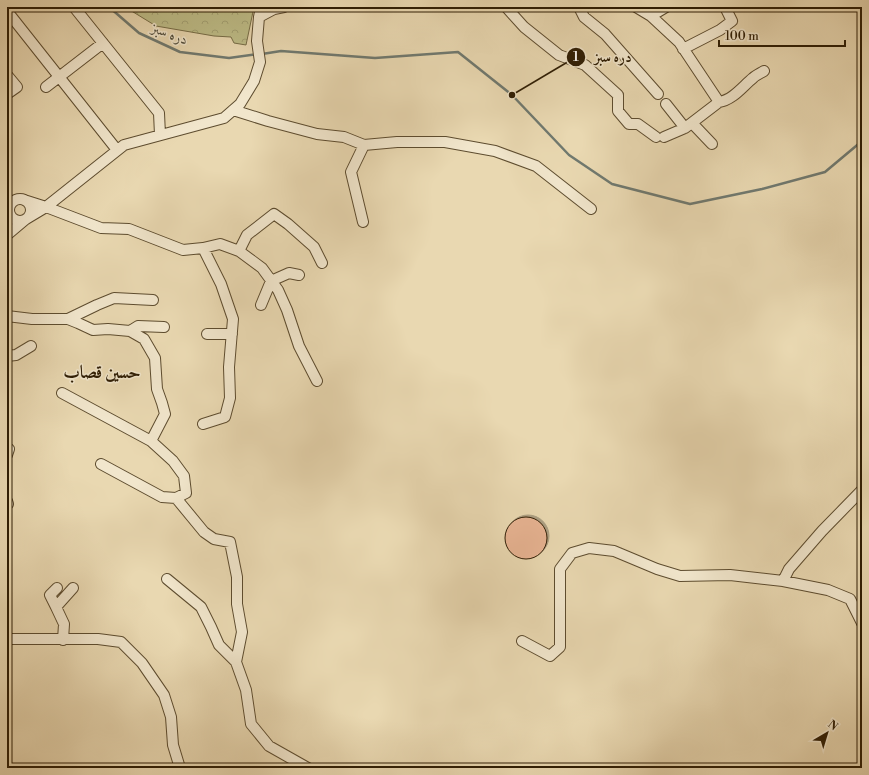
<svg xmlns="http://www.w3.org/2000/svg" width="869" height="775" viewBox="0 0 869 775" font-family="'Libre Bodoni',Amiri,serif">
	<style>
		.forest { fill: url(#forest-crowns); stroke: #766c46 }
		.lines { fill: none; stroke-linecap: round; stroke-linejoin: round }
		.stream { stroke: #70796f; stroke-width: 2.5 }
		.building { fill: #e7b392; stroke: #2e1d04; filter: url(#shadow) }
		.minor-casing { stroke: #5d4c2f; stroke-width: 12 }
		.minor { stroke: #f1e6cc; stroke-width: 10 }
		.labels { text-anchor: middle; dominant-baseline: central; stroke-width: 3; stroke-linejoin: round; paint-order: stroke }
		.water-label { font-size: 15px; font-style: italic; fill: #4f4b3a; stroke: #f1e6cc }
		.district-label { font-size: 18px; font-weight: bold; fill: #2e1d04; stroke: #f1e6cc }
		.leader { fill: none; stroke: #2e1d04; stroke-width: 1.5 }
		.callout-dot { fill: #2e1d04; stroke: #f1e6cc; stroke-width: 1.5 }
		.mark-label { font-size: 12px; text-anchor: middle; font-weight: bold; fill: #fff }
		.callout-label { font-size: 15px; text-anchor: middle; font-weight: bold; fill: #2e1d04; stroke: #f1e6cc; stroke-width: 3; stroke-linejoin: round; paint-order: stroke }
	</style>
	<defs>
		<pattern id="forest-crowns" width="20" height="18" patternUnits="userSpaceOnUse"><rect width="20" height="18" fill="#bdbc87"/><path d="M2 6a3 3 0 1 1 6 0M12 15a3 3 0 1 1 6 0" fill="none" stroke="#a3a173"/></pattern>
		<filter id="shadow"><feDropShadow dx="2" dy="-2" stdDeviation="0" flood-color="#0004"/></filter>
	</defs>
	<rect width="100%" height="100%" fill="#e9d8b1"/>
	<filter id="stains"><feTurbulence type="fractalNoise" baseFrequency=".005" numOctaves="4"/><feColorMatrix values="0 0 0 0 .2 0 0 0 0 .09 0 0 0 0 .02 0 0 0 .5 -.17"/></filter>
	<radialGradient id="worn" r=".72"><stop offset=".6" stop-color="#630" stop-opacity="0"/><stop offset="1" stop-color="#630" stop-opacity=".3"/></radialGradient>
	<path class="forest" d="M 125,7 L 254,7 L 246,45 L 234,43 L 231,37 L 214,36 L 156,26 Z"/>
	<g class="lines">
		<path class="stream" d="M 109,7 L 139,33 L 180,52 L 229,58 L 257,54
			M 262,54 L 281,51 L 375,58 L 458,52 L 512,95 L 569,155 L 612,184 L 690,204 L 762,189 L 825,172 L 862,141"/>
	</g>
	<path class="building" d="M505 538a21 21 0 1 1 42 0a21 21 0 1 1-42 0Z"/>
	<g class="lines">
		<defs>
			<path id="minor" d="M 74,7 L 159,113 L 160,135
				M 506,7 L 524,27 L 559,55 L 585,65 L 618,95 L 618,111 L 629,124 L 638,124 L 656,137
				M 581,7 L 580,9 L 584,17 L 605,34 L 658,94
				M 636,7 L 651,16 L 679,42 L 719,102
				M 7,11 L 117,150
				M 651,16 L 666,7
				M 259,17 L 274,9 L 284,7
				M 683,49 L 720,30 L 732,21 L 725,7
				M 7,75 L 17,87 L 7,94
				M 46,87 L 103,43
				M 666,104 L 685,128 L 719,102 C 733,100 743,86 753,78 C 756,75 761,73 764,71
				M 233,110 L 268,121 L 317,134 L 344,137 L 364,145 L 397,142 L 445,142 L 495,151 L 536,166 L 591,209
				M 692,123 L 712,144
				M 664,137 L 685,128
				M9 210a11 11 0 1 1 22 0a11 11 0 1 1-22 0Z
				M 24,200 L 46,207 L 101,228 L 129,229 L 183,250 L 203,248 L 221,284 L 233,319 L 229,367 L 230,398 L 225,417 L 203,424
				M 363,222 L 351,172 L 364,145
				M 7,235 L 26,219 L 46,207 L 124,145 L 224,118 L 240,104 L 254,81 L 260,62 L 257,41 L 259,17 L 261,7
				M 203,248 L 220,244 L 239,251 L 262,268 L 278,290 L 287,310 L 299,346 L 317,381
				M 239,251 L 247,235 L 274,214 L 288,224 L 314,247 L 322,263
				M 261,305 L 271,281 L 289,273 L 299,275
				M 7,316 L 32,319 L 68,319 L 78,323 L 93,330 L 108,329 L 130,331 L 144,339 L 155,358 L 157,389 L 162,403 L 165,414 L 151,441 L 62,393
				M 68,319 L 97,305 L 114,298 L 153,300
				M 130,331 L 138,326 L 164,327
				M 207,334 L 232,334
				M 7,356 L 16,355 L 31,346
				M 151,441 L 173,461 L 184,476 L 186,493 L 176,498 L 204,532 L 214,539 L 230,542 L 237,577 L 237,604 L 242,632 L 236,662 L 246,690 L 251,724 L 269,746 L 308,768
				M 7,455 L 9,449
				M 101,464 L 162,497 L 176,498
				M 7,501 L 8,504
				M 167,579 L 201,607 L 211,627 L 219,645 L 236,662
				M 783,581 L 789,569 L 822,531 L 862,490
				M 56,607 L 50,595 L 57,588
				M 7,639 L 98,639 L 121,642 L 142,663 L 164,695 L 171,717 L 173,745 L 180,768
				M 63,640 L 64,624 L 56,607 L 73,588
				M 522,641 L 550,656 L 560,647 L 560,569 L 572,553 L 589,548 L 614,551 L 657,569 L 680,576 L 730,575 L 783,581 L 828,590 L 850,599 L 862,623"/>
		</defs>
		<use href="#minor" class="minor-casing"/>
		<use href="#minor" class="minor"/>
	</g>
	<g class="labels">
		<g class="water-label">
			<text transform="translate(170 34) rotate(21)">دره سبز</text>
		</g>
		<g class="district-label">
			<text x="102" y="372">حسین قصاب</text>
		</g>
	</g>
	<path class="leader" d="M512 95L576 57"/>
	<g class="callout-dot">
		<circle cx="512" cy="95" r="4"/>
		<circle cx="576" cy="57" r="10"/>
	</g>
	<g class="mark-label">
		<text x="576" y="61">1</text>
	</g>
	<g class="callout-label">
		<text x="613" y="62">دره سبز</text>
	</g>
	<rect width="869" height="775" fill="none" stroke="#e9d8b1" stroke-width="24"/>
	<rect x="8" y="8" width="853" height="759" fill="none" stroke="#2e1d04" stroke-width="2"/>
	<rect x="12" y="12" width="845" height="751" fill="none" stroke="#2e1d04"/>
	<g transform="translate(827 733) rotate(38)" stroke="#f1e6cc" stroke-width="3" paint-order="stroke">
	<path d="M0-3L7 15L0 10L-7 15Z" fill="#2e1d04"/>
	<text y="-6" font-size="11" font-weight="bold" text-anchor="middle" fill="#2e1d04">N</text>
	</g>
	<path d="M719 40v6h126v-6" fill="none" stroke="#2e1d04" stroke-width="2"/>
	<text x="725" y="40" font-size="12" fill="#2e1d04" stroke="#f1e6cc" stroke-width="3" paint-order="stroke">100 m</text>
	<rect width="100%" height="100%" filter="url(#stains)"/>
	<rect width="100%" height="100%" fill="url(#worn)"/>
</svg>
